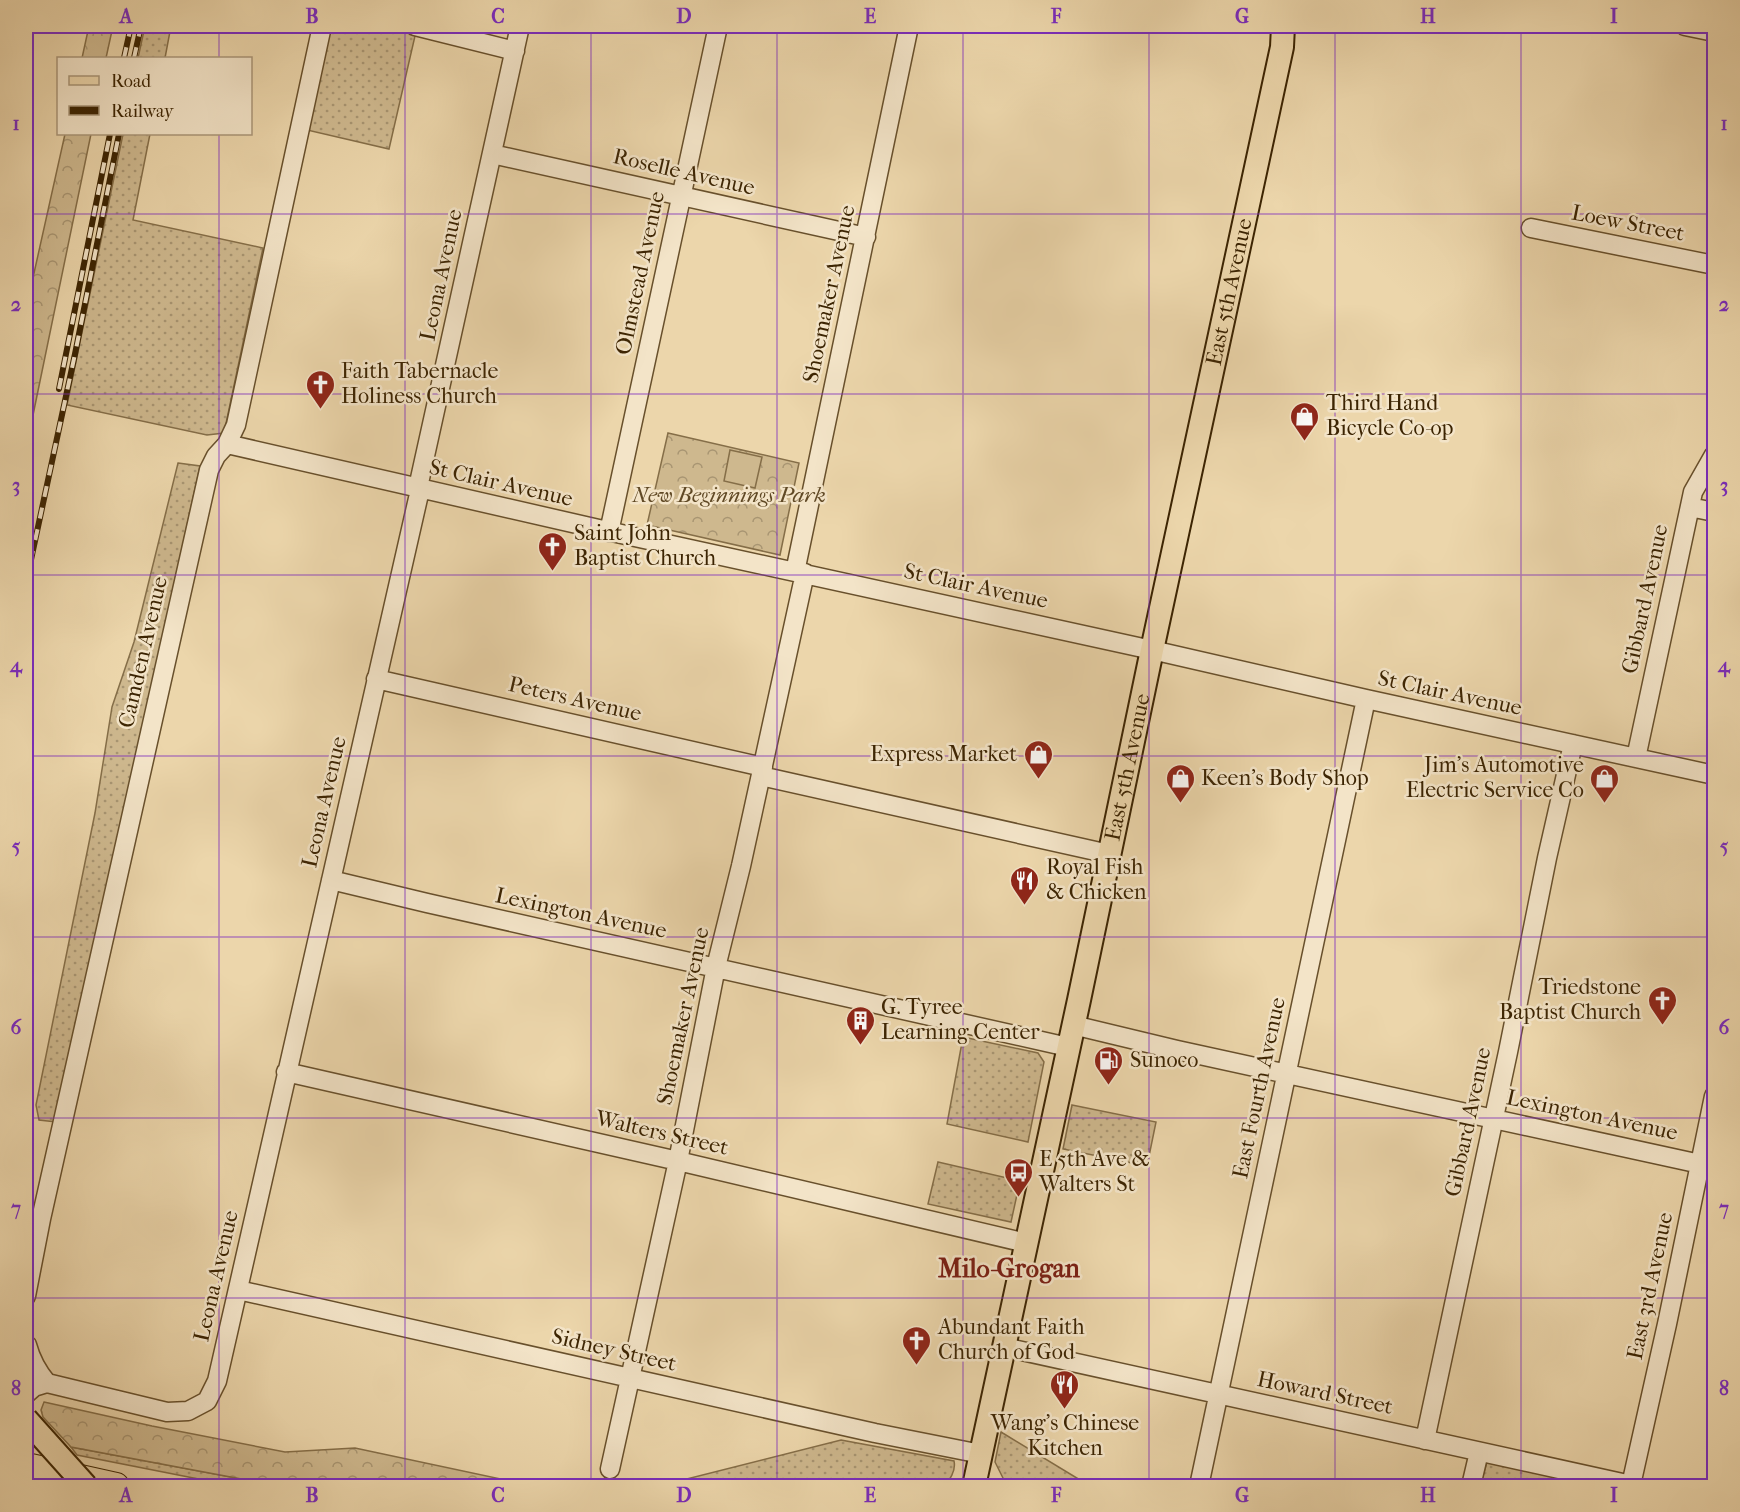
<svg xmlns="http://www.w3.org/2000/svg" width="1740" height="1512" viewBox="0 0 1740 1512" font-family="'IM FELL French Canon',serif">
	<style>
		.grass { fill: url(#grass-dots); stroke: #856e48; stroke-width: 1.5 }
		.forest { fill: url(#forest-crowns); stroke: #856e48; stroke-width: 1.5 }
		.garden { fill: #ceb88e; stroke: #856e48; stroke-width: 1.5 }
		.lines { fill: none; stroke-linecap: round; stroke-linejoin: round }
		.minor-casing { stroke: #68502c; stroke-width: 21 }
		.major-casing { stroke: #3c2402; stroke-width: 26 }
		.highway-casing { stroke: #3c2402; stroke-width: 28 }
		.minor { stroke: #f3e4c8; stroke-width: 18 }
		.major { stroke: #ecd6ab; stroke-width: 22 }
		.highway { stroke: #ecd6ab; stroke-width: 26 }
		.rail-casing { stroke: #3c2402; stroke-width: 6 }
		.rail { stroke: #f3e4c8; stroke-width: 4; stroke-dasharray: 11; stroke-linecap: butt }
		.major-bridge-casing { stroke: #3c2402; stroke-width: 26; stroke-linecap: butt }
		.major-bridge { stroke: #ecd6ab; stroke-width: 22 }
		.grid { fill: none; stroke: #7b2cbf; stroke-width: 1.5; stroke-opacity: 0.55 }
		.labels { text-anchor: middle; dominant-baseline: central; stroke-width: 5; stroke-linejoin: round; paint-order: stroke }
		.street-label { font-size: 22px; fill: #3c2402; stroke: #f3e4c8 }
		.poi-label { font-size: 22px; fill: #3c2402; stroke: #f3e4c8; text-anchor: start }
		.park-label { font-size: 22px; font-style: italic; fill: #604925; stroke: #f3e4c8 }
		.quarter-label { font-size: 26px; font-weight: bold; fill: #7a1f14; stroke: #f3e4c8 }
		.neatline { fill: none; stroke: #7b2cbf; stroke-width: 2 }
		.grid-label { font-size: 20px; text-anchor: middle; font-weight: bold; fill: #7b2cbf }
	</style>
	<defs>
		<pattern id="grass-dots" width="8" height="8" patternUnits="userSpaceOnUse" patternTransform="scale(1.5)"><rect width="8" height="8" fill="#ceb88e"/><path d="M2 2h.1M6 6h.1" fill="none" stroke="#a89572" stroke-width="1.8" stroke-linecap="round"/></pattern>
		<pattern id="forest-crowns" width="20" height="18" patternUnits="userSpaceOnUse" patternTransform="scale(1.5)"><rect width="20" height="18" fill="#ceb88e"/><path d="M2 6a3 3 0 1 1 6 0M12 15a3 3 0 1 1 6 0" fill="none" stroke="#a89572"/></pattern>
	</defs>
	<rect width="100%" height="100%" fill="#ecd6ab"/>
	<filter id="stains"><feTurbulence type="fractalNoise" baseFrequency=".00333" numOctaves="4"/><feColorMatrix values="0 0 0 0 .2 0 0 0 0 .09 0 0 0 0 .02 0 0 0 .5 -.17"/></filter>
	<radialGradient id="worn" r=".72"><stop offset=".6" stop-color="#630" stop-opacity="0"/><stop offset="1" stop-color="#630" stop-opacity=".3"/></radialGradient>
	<path class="grass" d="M 145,26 L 171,26 L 165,58 L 138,58 Z
		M 330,26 L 394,26 L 409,29 L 415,36 L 389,149 L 307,130 Z
		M 123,134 L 150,134 L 133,220 L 263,248 L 224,433 L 207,435 L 67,405 Z
		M 178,463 L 200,466 L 56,1122 L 39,1120 L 36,1105 L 95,813 L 112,707 L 134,642 Z
		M 963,1037 L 1038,1053 L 1044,1062 L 1028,1142 L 947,1124 Z
		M 1072,1105 L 1156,1122 L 1147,1166 L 1063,1149 Z
		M 938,1162 L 1020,1181 L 1011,1222 L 928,1204 Z
		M 1001,1432 L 1080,1480 L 1115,1486 L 1007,1486 L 995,1462 Z
		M 841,1440 L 954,1461 C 956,1470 950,1482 942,1486 L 659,1486 Z
		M 71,1447 L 278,1486 L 234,1486 L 77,1455 Z
		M 1487,1462 L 1596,1486 L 1480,1486 Z"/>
	<path class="forest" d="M 89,26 L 113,26 L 106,58 L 82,58 Z
		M 65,134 L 91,134 L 26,449 L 26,309 Z
		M 668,433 L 799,463 L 780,555 L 647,525 Z
		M 44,1402 L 152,1426 L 285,1452 L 355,1448 L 534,1486 L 278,1486 L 71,1447 L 43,1417 L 41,1410 Z"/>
	<path class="garden" d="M 730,450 L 762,457 L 755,488 L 724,481 Z"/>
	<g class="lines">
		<defs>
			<path id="minor" d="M 415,26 L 515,51
				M 1685,26 L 1714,32
				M 492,154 L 866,237
				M 1531,228 L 1714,265
				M 227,444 L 603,530 L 1152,650 L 1366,699 L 1714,775
				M 1690,507 L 1714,512
				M 609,532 L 718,26
				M 795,572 L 909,26
				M 376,679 L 763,767
				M 1636,758 L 1693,492 L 1714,455
				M 761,776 L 1109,854
				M 331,880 L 427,903 L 1068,1047
				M 1073,1025 L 1177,1050 L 1714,1167
				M 286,1072 L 678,1161 L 1026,1243
				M 238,1290 L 875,1433 L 981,1454
				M 26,1296 L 41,1219 L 209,470 L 216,456 L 227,444 L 236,425 L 322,26
				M 27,1345 C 31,1360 37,1371 47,1383
				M 1004,1347 L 1636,1486
				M 26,1394 L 34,1387 L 47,1383 L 167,1412 L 188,1411 L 207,1401 L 217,1381 L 419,494 L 419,483 L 520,26
				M 1425,1440 L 1508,1052 L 1547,858 L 1573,744
				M 610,1469 L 678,1161 L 716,967 L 741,866 L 805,573
				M 1631,1485 L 1667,1324 L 1714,1096
				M 1199,1486 L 1366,699
				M 1471,1486 L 1479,1452"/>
			<g id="major">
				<path id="s1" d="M 974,1486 L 1079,1000 L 1152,650 L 1282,47 L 1283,26"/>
			</g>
			<path id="highway" d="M 26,1466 L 116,1486"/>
		</defs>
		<use href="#minor" class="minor-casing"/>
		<use href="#major" class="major-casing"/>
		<use href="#highway" class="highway-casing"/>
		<use href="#minor" class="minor"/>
		<use href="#major" class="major"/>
		<use href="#highway" class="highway"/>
		<defs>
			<path id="rail" d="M 124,58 L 131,26
				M 134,58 L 141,26
				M 59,389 L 110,134
				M 26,583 L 75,354 L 119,134"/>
		</defs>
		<use href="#rail" class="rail-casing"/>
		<use href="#rail" class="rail"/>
		<defs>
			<path id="major-bridge" d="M 26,1419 L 86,1486"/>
		</defs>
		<use href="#major-bridge" class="major-bridge-casing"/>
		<use href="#major-bridge" class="major-bridge"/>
	</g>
	<path class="grid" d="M 219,26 L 219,58M 405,26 L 405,1486M 591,26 L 591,1486M 777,26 L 777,1486M 963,26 L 963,1486M 1149,26 L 1149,1486M 1335,26 L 1335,1486M 1521,26 L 1521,1486M 219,134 L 219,1486M 26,214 L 1714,214M 26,394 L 1714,394M 26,575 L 1714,575M 26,756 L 1714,756M 26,937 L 1714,937M 26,1118 L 1714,1118M 26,1298 L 1714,1298"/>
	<defs>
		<symbol id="church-pin" viewBox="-11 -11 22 30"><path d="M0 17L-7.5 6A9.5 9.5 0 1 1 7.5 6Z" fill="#8f2418" stroke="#f3e4c8"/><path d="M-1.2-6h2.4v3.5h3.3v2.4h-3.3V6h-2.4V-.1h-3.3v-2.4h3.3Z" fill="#fff"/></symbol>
		<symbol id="shop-pin" viewBox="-11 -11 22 30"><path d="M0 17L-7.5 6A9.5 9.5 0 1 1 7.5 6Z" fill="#8f2418" stroke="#f3e4c8"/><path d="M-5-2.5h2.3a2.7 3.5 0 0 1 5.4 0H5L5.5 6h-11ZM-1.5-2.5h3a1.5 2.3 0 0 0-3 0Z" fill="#fff"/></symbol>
		<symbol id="restaurant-pin" viewBox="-11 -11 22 30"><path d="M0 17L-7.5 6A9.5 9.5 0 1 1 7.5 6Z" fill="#8f2418" stroke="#f3e4c8"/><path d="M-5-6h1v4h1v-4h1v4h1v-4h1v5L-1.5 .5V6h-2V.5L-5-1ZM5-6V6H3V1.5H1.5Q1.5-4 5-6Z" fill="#fff"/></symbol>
		<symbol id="building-pin" viewBox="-11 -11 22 30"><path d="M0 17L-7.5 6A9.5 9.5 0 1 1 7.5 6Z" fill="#8f2418" stroke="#f3e4c8"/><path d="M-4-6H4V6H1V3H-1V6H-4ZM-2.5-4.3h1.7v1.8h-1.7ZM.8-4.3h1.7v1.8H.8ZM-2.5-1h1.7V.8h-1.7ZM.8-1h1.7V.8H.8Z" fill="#fff"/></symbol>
		<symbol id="fuel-pin" viewBox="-11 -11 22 30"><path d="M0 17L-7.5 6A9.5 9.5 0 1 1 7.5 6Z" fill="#8f2418" stroke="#f3e4c8"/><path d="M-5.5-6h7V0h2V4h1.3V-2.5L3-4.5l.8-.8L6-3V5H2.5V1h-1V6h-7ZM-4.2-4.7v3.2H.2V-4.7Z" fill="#fff"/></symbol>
		<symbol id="bus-pin" viewBox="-11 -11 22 30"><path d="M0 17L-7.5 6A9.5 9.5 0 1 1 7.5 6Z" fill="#8f2418" stroke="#f3e4c8"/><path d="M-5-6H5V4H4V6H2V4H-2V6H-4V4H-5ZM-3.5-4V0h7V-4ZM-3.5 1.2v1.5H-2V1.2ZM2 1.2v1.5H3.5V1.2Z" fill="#fff"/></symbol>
	</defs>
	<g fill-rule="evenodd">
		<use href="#church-pin" x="304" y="368" width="33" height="45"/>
		<use href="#shop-pin" x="1288" y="400" width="33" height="45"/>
		<use href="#church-pin" x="536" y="530" width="33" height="45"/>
		<use href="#shop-pin" x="1022" y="738" width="33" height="45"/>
		<use href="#shop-pin" x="1164" y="762" width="33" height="45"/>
		<use href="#shop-pin" x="1588" y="762" width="33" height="45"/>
		<use href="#restaurant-pin" x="1008" y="864" width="33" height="45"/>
		<use href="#church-pin" x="1646" y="984" width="33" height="45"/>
		<use href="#building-pin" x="844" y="1004" width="33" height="45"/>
		<use href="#fuel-pin" x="1092" y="1044" width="33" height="45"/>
		<use href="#bus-pin" x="1002" y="1156" width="33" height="45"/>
		<use href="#church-pin" x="900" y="1324" width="33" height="45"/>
		<use href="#restaurant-pin" x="1048" y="1368" width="33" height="45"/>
	</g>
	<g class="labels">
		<g class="street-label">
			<text transform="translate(684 172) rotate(13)">Roselle Avenue</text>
			<text transform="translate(1628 223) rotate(11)">Loew Street</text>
			<text transform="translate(640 273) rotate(-78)">Olmstead Avenue</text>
			<text transform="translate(441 275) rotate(-78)">Leona Avenue</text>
			<text stroke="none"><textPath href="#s1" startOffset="1221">East 5th Avenue</textPath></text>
			<text transform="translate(829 294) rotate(-78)">Shoemaker Avenue</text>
			<text transform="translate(501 483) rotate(13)">St Clair Avenue</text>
			<text transform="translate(976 586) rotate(12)">St Clair Avenue</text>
			<text transform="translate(1645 599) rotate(-78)">Gibbard Avenue</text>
			<text transform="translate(143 652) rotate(-77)">Camden Avenue</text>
			<text transform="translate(1450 693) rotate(12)">St Clair Avenue</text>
			<text transform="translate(575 699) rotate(13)">Peters Avenue</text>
			<text stroke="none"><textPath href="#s1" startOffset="735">East 5th Avenue</textPath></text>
			<text transform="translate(324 802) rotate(-77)">Leona Avenue</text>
			<text transform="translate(581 913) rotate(12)">Lexington Avenue</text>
			<text transform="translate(683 1016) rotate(-78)">Shoemaker Avenue</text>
			<text transform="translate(1259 1088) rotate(-78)">East Fourth Avenue</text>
			<text transform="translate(1592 1115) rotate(12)">Lexington Avenue</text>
			<text transform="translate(1468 1122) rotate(-78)">Gibbard Avenue</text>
			<text transform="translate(662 1133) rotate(13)">Walters Street</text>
			<text transform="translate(216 1276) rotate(-77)">Leona Avenue</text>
			<text transform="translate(1650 1286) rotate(-78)">East 3rd Avenue</text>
			<text transform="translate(614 1350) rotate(13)">Sidney Street</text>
			<text transform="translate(1325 1393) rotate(12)">Howard Street</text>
		</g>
		<g class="poi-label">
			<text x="341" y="371">Faith Tabernacle<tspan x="341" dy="25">Holiness Church</tspan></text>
			<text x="1326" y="403">Third Hand<tspan x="1326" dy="25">Bicycle Co-op</tspan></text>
			<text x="574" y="533">Saint John<tspan x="574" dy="25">Baptist Church</tspan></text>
			<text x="1017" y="754" text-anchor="end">Express Market</text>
			<text x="1584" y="765" text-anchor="end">Jim's Automotive<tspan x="1584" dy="25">Electric Service Co</tspan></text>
			<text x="1201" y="778">Keen's Body Shop</text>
			<text x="1046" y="867">Royal Fish<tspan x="1046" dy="25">&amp; Chicken</tspan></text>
			<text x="1641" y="987" text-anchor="end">Triedstone<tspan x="1641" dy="25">Baptist Church</tspan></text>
			<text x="881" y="1007">G. Tyree<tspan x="881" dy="25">Learning Center</tspan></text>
			<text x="1130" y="1060">Sunoco</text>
			<text x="1039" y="1159">E 5th Ave &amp;<tspan x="1039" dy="25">Walters St</tspan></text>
			<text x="938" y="1327">Abundant Faith<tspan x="938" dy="25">Church of God</tspan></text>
			<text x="1065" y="1423" text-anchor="middle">Wang's Chinese<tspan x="1065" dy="25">Kitchen</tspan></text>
		</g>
		<g class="park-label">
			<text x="729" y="495">New Beginnings Park</text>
		</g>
		<g class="quarter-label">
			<text x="1009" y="1268">Milo-Grogan</text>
		</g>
	</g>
	<rect width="1740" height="1512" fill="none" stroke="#ecd6ab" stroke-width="66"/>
	<rect x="57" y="57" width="195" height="78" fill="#f3e4c8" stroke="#aa9779" stroke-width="1.5"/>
	<rect x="69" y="76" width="30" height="9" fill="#ecd6ab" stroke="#aa9779" stroke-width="1.5"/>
	<text x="111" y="87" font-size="18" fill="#3c2402">Road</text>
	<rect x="69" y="106" width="30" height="9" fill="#3c2402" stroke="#aa9779" stroke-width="1.5"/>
	<text x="111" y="117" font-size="18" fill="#3c2402">Railway</text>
	<rect x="33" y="33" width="1674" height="1446" class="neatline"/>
	<g class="grid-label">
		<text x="126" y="23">A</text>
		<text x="312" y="23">B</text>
		<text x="498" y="23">C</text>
		<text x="684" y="23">D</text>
		<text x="870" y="23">E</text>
		<text x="1056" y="23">F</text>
		<text x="1242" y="23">G</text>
		<text x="1428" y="23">H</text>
		<text x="1614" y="23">I</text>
		<text x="16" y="130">1</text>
		<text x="1724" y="130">1</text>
		<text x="16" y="311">2</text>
		<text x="1724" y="311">2</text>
		<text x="16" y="492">3</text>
		<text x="1724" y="492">3</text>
		<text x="16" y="672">4</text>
		<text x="1724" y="672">4</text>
		<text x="16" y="853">5</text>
		<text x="1724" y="853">5</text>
		<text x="16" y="1034">6</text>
		<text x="1724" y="1034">6</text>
		<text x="16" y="1215">7</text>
		<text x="1724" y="1215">7</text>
		<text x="16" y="1395">8</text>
		<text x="1724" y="1395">8</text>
		<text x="126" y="1502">A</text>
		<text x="312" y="1502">B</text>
		<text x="498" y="1502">C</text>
		<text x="684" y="1502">D</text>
		<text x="870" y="1502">E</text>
		<text x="1056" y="1502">F</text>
		<text x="1242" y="1502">G</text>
		<text x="1428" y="1502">H</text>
		<text x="1614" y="1502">I</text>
	</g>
	<rect width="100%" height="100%" filter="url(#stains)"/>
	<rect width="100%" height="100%" fill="url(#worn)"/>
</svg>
